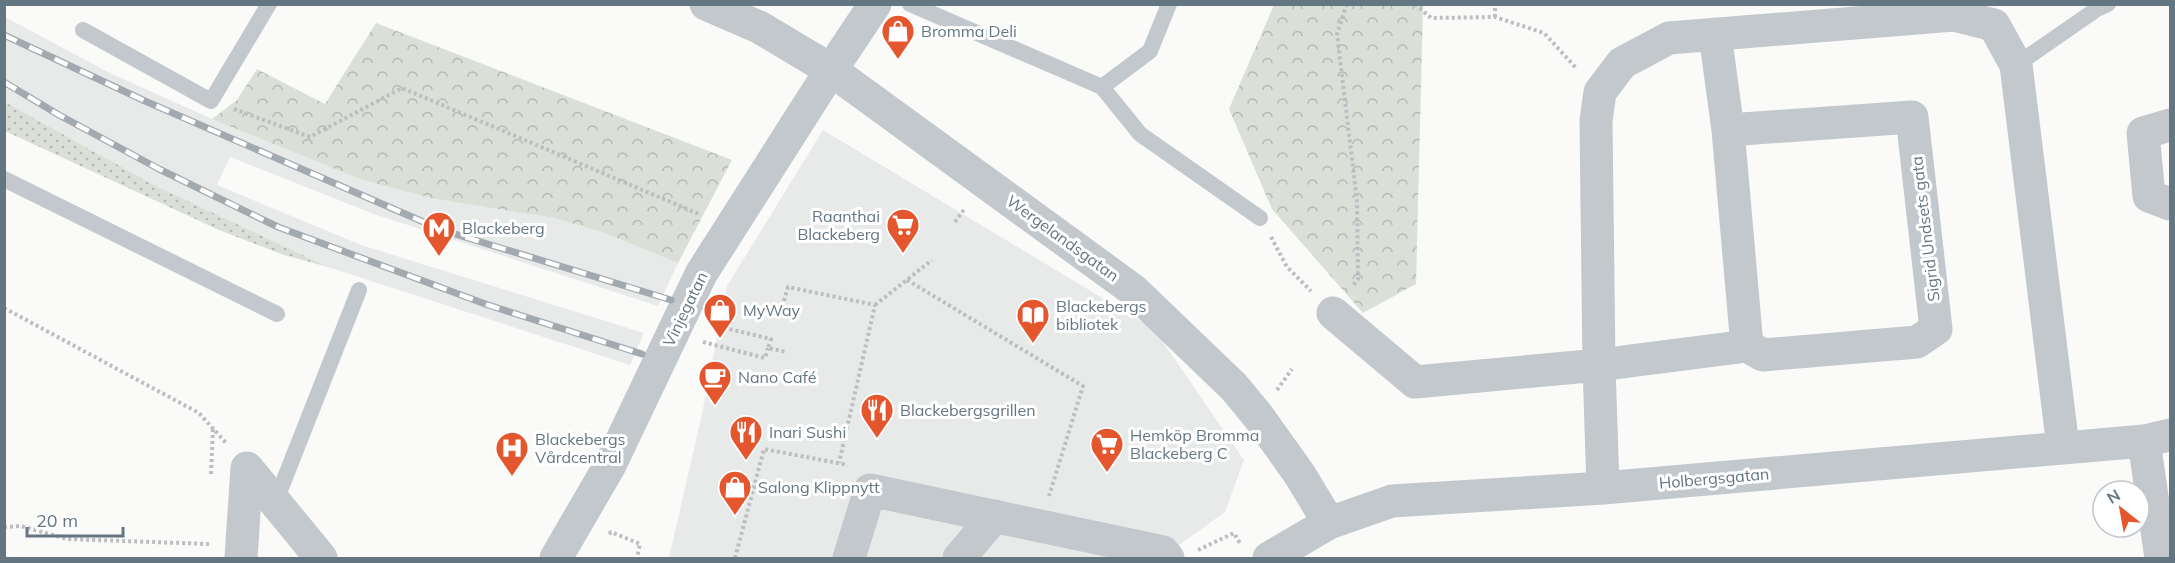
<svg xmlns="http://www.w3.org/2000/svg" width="2175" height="563" viewBox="0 0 2175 563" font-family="Mulish,sans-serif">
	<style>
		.built { fill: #e8e9e9 }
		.grass { fill: url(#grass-dots) }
		.forest { fill: url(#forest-crowns) }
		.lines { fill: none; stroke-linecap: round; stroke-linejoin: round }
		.path { stroke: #bbbfc2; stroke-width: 4; stroke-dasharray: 3 3; stroke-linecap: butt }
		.lane { stroke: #c3c8cc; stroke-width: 16 }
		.street { stroke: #c3c8cc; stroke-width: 33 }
		.rail-casing { stroke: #a2aab0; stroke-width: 7 }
		.rail { stroke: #fff; stroke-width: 4.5; stroke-dasharray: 14; stroke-linecap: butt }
		.labels { text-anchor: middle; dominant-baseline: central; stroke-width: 6; stroke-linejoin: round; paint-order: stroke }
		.poi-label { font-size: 16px; fill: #657683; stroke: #fff; text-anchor: start }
		.street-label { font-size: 16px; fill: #657683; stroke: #fff }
	</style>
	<defs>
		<pattern id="grass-dots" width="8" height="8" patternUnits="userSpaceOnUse" patternTransform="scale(1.5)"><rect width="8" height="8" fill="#dadfd7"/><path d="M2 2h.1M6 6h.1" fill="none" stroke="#b4b9b4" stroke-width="1.8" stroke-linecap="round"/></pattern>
		<pattern id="forest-crowns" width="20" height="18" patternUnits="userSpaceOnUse" patternTransform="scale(1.5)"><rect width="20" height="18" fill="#dadfd7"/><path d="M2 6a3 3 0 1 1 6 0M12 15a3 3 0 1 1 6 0" fill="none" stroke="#b4b9b4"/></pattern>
	</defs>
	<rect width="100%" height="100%" fill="#fafaf8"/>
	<path class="built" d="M 5,17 L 110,73 L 212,119 L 362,180 L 435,199 L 554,218 L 602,232 L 678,263 L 658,306 L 374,214 L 230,157 L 217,185 L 361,245 L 644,333 L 630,365 L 328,267 L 154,185 L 5,102 Z
		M 823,130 L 1154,329 L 1244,460 L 1225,512 L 1161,558 L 669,558 L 702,414 L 727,286 Z"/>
	<path class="grass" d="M 5,102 L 154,185 L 328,267 L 284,255 L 219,230 L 5,131 Z"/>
	<path class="forest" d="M 1274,5 L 1423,5 L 1416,284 L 1363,313 L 1272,209 L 1229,109 Z
		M 376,23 L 732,160 L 678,263 L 602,232 L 554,218 L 435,199 L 362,180 L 212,119 L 237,100 L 257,69 L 325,104 Z"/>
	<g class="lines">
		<path class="path" d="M 1347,4 L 1337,34 L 1357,201 L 1358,279 L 1352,287
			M 1415,4 L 1431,18 L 1495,17 L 1544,33 L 1577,69
			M 1495,17 L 1495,4
			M 234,109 L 310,137 L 402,88 L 699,214
			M 955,222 L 965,208
			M 1271,237 L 1287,267 L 1311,291
			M 907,280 L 1083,386 L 1049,496
			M 784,301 L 788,287 L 875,305 L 839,463
			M 875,305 L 932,260
			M 4,308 L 199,413 L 227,444
			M 712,325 L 771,339 L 768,348 L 787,352
			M 703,342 L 765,358 L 768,348
			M 1277,390 L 1292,369
			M 211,474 L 213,428
			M 4,527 L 21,526 L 67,539 L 209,544
			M 609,534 L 611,532 L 640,544 L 637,558
			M 1198,550 L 1234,533 L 1241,545
			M 735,558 L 764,449 L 848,465"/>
		<path class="lane" d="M 910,4 L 1102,87 L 1140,134 L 1260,218
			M 83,30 L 211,101 L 269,4
			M 2016,65 L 2097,9 L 2108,4
			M 1102,87 L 1150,51 L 1169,4
			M 4,179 L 277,314
			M 275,503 L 359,290"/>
		<path class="street" d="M 706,4 L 759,27 L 831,70 L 875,4
			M 1715,34 L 1728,130 L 1747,346 L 1763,355 L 1917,342 L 1936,329 L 1912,117 L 1728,130
			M 2170,125 L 2143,133 L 2149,196 L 2170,204
			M 1333,313 L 1415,382 L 1599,365 L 1747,346
			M 2144,441 L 2161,558
			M 1603,488 L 1599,365 L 1596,121 L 1600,92 L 1622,63 L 1669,38 L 1954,15 L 1994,25 L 2016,65 L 2063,447
			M 241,558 L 247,468 L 321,558
			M 556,558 L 610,465 L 701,274 L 831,70 L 1133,290 L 1234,387 L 1258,416 L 1300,475 L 1329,523
			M 849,558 L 870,490 L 1163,552 L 1168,558
			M 959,558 L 995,516
			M 1269,558 L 1329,523 L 1392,501 L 1603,488 L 2144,441 L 2170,435"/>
		<defs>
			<path id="rail" d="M 4,35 L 145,101 L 442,230 L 671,300
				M 4,82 L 59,115 L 159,169 L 278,227 L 488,305 L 642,354"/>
		</defs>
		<use href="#rail" class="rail-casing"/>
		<use href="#rail" class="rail"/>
	</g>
	<defs>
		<symbol id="shop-pin" viewBox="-11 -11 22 30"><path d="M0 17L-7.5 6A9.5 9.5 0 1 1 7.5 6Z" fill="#e4572e" stroke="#fff"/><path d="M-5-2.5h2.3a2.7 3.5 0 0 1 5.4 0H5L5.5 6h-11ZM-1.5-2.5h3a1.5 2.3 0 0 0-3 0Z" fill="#fff"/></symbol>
		<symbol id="supermarket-pin" viewBox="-11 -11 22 30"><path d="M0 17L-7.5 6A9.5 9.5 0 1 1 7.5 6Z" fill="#e4572e" stroke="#fff"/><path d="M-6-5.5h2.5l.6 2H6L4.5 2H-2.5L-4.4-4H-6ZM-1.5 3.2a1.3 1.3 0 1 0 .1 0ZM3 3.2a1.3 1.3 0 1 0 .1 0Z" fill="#fff"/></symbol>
		<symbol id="metro-pin" viewBox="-11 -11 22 30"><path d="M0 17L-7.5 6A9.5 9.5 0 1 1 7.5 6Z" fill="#e4572e" stroke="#fff"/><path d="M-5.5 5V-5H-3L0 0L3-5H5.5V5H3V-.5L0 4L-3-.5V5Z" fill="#fff"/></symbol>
		<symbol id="library-pin" viewBox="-11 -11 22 30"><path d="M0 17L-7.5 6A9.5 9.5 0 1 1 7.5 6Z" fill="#e4572e" stroke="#fff"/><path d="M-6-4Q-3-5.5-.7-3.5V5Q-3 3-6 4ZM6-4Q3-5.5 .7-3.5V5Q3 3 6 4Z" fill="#fff"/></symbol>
		<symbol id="cafe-pin" viewBox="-11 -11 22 30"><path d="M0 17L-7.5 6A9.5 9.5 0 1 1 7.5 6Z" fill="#e4572e" stroke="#fff"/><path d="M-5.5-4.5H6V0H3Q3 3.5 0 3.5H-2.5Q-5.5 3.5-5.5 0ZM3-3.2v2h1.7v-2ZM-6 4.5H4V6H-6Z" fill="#fff"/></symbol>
		<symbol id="restaurant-pin" viewBox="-11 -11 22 30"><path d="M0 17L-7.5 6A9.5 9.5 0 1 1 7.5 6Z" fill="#e4572e" stroke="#fff"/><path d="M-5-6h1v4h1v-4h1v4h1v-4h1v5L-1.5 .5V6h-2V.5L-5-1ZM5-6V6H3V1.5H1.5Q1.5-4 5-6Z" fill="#fff"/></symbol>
		<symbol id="hospital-pin" viewBox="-11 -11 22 30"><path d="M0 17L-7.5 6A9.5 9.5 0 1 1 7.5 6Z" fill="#e4572e" stroke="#fff"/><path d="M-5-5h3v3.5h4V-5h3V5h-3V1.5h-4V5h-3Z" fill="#fff"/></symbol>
	</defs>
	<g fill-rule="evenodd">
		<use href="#shop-pin" x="879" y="12" width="38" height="52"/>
		<use href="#supermarket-pin" x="884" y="206" width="38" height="52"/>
		<use href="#metro-pin" x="420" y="209" width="38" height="52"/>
		<use href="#shop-pin" x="701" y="291" width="38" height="52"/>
		<use href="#library-pin" x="1014" y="296" width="38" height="52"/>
		<use href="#cafe-pin" x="696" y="358" width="38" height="52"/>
		<use href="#restaurant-pin" x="858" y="391" width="38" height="52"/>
		<use href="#restaurant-pin" x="727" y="413" width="38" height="52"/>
		<use href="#supermarket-pin" x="1088" y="425" width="38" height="52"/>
		<use href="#hospital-pin" x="493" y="429" width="38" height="52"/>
		<use href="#shop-pin" x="716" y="468" width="38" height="52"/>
	</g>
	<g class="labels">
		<g class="poi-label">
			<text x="921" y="31">Bromma Deli</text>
			<text x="880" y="216" text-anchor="end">Raanthai<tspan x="880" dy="18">Blackeberg</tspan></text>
			<text x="462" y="228">Blackeberg</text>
			<text x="1056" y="306">Blackebergs<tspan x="1056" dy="18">bibliotek</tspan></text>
			<text x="743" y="310">MyWay</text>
			<text x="738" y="377">Nano Café</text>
			<text x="900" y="410">Blackebergsgrillen</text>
			<text x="769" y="432">Inari Sushi</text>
			<text x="1130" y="435">Hemköp Bromma<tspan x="1130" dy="18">Blackeberg C</tspan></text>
			<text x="535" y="439">Blackebergs<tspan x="535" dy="18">Vårdcentral</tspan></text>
			<text x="758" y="487">Salong Klippnytt</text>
		</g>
		<g class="street-label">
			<text transform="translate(1925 229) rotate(-97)">Sigrid Undsets gata</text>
			<text transform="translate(1063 238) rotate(36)">Wergelandsgatan</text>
			<text transform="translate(685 309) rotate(-64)">Vinjegatan</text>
			<text transform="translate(1714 478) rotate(-5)">Holbergsgatan</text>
		</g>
	</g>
	<rect width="2175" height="563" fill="none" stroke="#657683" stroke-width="12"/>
	<g transform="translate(2121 509) rotate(329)"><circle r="28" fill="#ffffff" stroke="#c1c8cd" stroke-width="1.5"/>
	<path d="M0-4.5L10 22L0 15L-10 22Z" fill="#e4572e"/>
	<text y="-9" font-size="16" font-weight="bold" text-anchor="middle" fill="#657683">N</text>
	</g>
	<path d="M27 527v9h96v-9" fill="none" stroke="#657683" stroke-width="3"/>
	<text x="36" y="527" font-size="18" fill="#657683" stroke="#ffffff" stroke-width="4.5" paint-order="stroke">20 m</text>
</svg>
